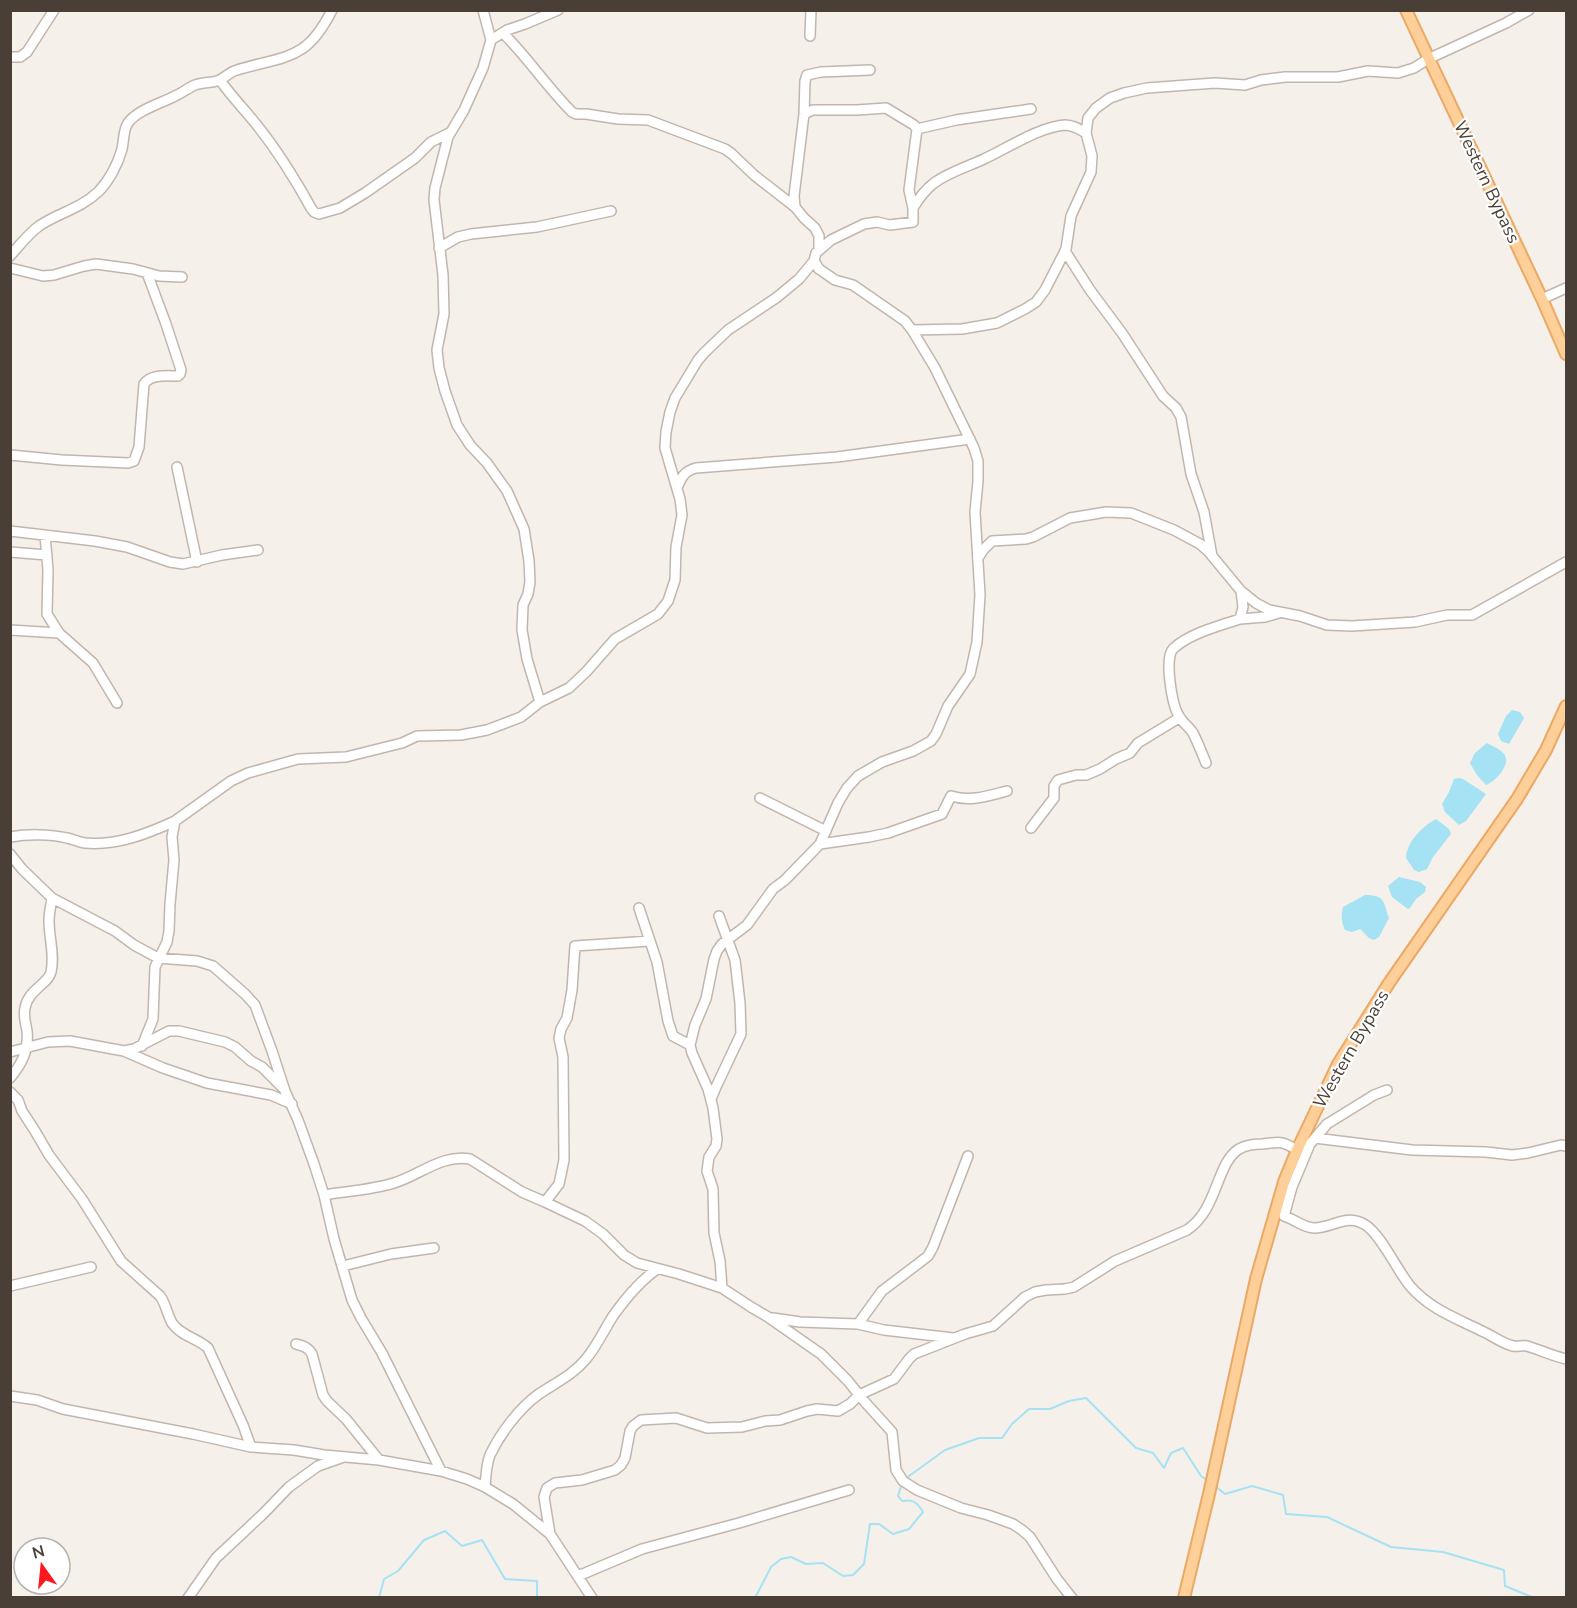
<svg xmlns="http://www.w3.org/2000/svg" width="1577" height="1608" viewBox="0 0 1577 1608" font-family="'Nunito Sans',sans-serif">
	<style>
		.water { fill: #a4e2f4 }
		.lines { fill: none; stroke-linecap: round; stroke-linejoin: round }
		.stream { stroke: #a4e2f4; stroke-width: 2 }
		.minor-casing { stroke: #c2b6ac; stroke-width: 12 }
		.major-casing { stroke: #eaa964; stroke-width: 14 }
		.minor { stroke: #fff; stroke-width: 9 }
		.major { stroke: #ffcf9a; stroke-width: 10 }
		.labels { text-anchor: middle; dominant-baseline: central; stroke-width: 4.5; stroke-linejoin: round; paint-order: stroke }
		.street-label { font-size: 18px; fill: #4a3f37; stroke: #fff }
	</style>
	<rect width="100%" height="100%" fill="#f6f0ea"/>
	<path class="water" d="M 1512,710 L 1520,712 L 1524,718 L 1509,744 L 1501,741 L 1498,734 L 1506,716 Z
		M 1487,743 C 1492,746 1500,749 1504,754 C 1512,764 1495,782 1486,785 L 1477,775 L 1470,763 L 1475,753 Z
		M 1459,778 L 1463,779 L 1486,794 L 1466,821 L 1459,825 L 1445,812 L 1442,804 L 1449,792 L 1454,779 Z
		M 1436,819 L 1449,829 L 1451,834 L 1433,857 L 1427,869 L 1419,872 L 1414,870 L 1406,858 C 1407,841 1422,827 1436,819 Z
		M 1399,877 L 1420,882 L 1426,887 L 1425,892 L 1416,899 L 1410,908 L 1408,909 L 1392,897 L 1388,886 Z
		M 1365,895 C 1385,895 1383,901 1389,918 L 1379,937 L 1374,940 L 1369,938 L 1360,929 L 1352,932 L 1345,930 C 1341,922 1341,916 1343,907 Z"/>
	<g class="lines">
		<path class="stream" d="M 905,1479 L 945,1450 L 979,1438 L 1002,1438 L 1012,1424 L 1029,1409 L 1050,1409 L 1069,1401 L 1086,1398 L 1136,1448 L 1153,1453 L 1164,1468 L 1171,1453 L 1183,1448 L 1201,1476 L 1208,1481
			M 1215,1486 L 1225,1494 L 1252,1486 L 1283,1495 L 1286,1514 L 1327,1517 L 1391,1547 L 1443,1552 L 1504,1570 L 1505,1586 L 1534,1598
			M 379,1598 L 384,1579 L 398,1571 L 424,1540 L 445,1531 L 462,1546 L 482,1540 L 505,1579 L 537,1581 L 537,1598
			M 755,1598 L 771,1567 L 781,1559 L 791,1557 L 806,1564 L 823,1563 L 843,1576 L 853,1575 L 864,1564 L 870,1524 L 879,1524 L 893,1534 L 909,1529 L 923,1512 C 917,1502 913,1499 902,1501 L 898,1496 L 902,1483"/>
		<defs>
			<path id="minor" d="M 483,10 L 491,40
				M 503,33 C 528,58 547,87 572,112 L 576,114 L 586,114 L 618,119 L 648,120 L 725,149 L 732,154 L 754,175 L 795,207 L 804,218 L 815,228 L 819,236 L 819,250
				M 810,36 L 811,10
				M 10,57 L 20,57 L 27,52 L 54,10
				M 220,80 C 231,96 244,109 256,124 C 277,150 295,179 311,208 L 314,212 L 319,214 L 340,208 L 365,193 L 415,158 L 431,142 L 451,132
				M 804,114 L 813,110 L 857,110 L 886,108 L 914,125 L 917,129
				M 795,207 L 794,196 L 804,114 L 805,81 L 807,75 L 821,72 L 870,70
				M 913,208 C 919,198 925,190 934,183 C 949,172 967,167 984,159 C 1006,149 1041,126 1065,125 C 1073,125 1079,129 1086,133 L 1088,118 L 1096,108 L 1110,98 L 1124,93 L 1147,88 L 1215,83 L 1245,85 L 1261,80 L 1285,77 L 1338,77 L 1368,71 L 1398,73 L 1414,68 L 1428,59 L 1506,23 L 1529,10
				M 439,248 L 458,237 L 471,234 L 537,227 L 611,211
				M 1065,251 L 1090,290 L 1122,333 L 1163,396 L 1176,408 L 1181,417 L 1191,474 L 1204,512 L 1212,556
				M 10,256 C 19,246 28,234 39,226 C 58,213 80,209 98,192 C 109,181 118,164 122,149 C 124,141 123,130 128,123 C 137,110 162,103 175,96 C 182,93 188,88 195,85 C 203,82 210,83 217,81 C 224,79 229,72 237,70 C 286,55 306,62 332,10
				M 10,268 L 43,276 L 54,275 L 84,266 L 96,264 L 133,269 L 159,276 L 182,277
				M 1542,299 L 1566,288
				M 912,330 L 962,329 L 997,323 L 1025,309 L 1036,302 L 1045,290 L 1066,249 L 1071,216 L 1091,172 L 1092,156 L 1086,133
				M 10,455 L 62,460 L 128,463 L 134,461 L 139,447 L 144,384 C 151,374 166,376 178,376 L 180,374 L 181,370 L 166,324 L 147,273
				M 177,467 L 197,562
				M 677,488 C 681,478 684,471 696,468 L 837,457 L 970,439
				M 10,531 L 95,541 L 127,547 L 170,562 L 183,564 L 222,555 L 258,550
				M 45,535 L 48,570 L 47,614 L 59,633 L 93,663 L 117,703
				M 10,552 L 47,555
				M 978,558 L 983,550 L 992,541 L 1026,539 L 1033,537 L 1070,518 L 1106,512 L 1131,513 L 1174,530 L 1200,544 L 1208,551 L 1241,591 L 1256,603 L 1269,610 L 1300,616 L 1327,625 L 1352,626 L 1415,622 L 1447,615 L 1472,615 L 1566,562
				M 1240,619 L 1265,617 L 1279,613
				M 10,630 L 59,633
				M 540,702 L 527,659 L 522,630 L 523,605 L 528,594 L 530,582 L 529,561 L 524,529 L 507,491 L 487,463 L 470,445 L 457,425 L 445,391 L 439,368 L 437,350 L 444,314 L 443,275 L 434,200 L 435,188 L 448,137 L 464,110 L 483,68 L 491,40 L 507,30 L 525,24 L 558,10
				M 1206,763 C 1202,753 1198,743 1193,733 C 1189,727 1182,722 1179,716 C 1172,705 1164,658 1173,649 C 1188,634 1221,625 1240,619 L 1243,607 L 1241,591
				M 760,798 L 826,831
				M 1031,828 L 1054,798 L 1054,786 L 1058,780 L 1076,775 L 1086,775 L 1100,769 L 1116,759 L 1130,753 L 1138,743 L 1179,718
				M 10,837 C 27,834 50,834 67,838 C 73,839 78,842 85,843 C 116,846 147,834 175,821
				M 820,844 L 869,837 L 888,833 L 942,814 L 951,796 C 970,802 988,796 1007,791
				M 10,854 L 22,869 L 52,898 L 115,931 L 134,945 L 158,958 L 197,961 L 213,966 L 245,994 L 255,1005 L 272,1051 L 285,1091 L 298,1120 L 314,1164 L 324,1195 L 334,1239 L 352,1300 L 361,1318 L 382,1353 L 441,1471
				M 639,908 L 657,962 L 668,1021 L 673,1036 L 690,1045
				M 142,1046 L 153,1019 L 155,967 L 167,942 L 169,931 L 170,904 L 174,860 L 172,837 L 175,821 L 231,781 L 248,773 L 298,759 L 346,757 L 402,743 L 417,736 L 461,735 L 487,730 L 521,717 L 540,702 L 569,688 L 586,672 L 615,639 L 658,614 L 668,601 L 675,580 L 676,547 L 682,515 L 680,499 L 665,448 L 666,432 L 670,412 L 675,398 L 698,360 L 704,353 L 728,330 L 776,298 L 799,279 L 814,261 L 816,253 L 831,240 L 864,224 L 877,222 L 890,225 L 913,222 L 913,208 L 909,190 L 917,129 L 956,120 L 1031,109
				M 124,1051 L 163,1068 L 207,1083 L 271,1095 L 292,1104
				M 10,1052 L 48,1042 L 70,1041 L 124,1051 L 134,1049 L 169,1031 L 179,1031 L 225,1042 L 235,1047 L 251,1061 L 262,1067 L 283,1088
				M 10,1078 C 22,1064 29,1050 27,1031 C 26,1024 23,1016 25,1008 C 28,990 49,983 51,972 C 55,955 49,938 49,921 C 49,913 51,905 52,898
				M 1387,1090 L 1374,1095 L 1327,1124 L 1310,1144 L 1292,1187 L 1284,1216 C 1294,1219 1304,1228 1314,1228 C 1333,1228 1348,1212 1367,1226 C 1382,1237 1397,1270 1410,1286 C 1431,1310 1456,1318 1484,1332 C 1493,1336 1503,1344 1513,1346 C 1518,1347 1522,1345 1527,1346 C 1540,1350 1553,1356 1566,1359
				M 10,1092 L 18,1100 L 22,1111 L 35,1131 L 49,1155 L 82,1199 L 121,1261 L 160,1296 C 166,1304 167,1314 172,1323 C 181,1336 197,1338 208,1348 L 243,1425 L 251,1447
				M 711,1099 L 716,1087 L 741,1034 L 740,1003 L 735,960 L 719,916
				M 1315,1138 L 1412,1150 L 1486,1152 L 1512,1155 L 1528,1153 L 1561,1145 L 1566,1146
				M 324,1195 C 347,1191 372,1190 394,1183 C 420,1175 442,1154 470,1159 L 522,1192 L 545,1202 L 585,1221 L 603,1234 L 624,1255 L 637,1263 L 679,1274 L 722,1288 L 751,1307 L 768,1317 L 821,1354 L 848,1381 L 864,1401 L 892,1432 L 896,1470 L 903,1481 L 917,1490 L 961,1508 L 988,1515 L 1013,1524 L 1022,1530 L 1030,1537 L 1057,1579 L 1072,1598
				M 545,1202 L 559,1184 L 564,1160 L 563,1057 L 559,1038 L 561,1029 L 567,1018 L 572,990 L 575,946 L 650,941
				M 343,1266 L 391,1254 L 434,1248
				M 10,1286 L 91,1267
				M 722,1288 L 720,1261 L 714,1233 L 713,1189 L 707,1171 L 709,1157 L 716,1146 L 717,1139 L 713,1108 L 708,1089 L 692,1053 L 690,1045 L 695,1025 L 706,999 L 714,959 L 717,951 L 722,944 L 747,925 L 773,889 L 785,880 L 820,844 L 838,803 L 847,788 L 858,776 L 882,762 L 913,751 L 931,741 L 936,734 L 948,706 L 970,674 L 977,642 L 980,595 L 975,512 L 978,481 L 978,461 L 974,448 L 935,368 L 912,330 L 905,321 L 853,285 L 835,280 L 819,269 L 814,261
				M 773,1318 L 800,1322 L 858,1324 L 884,1330 L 953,1338
				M 858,1324 L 882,1291 L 919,1263 L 928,1256 L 933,1247 L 968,1156
				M 296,1344 C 303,1346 308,1347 312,1354 L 323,1395 L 327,1401 L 346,1419 L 379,1460
				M 10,1396 L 37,1400 L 63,1409 L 193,1434 L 251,1447 L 294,1450 L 324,1455 L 379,1460 L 441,1471 L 467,1479 L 485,1487 L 513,1504 L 550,1534 L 592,1598
				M 485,1487 C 486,1477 486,1465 490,1455 C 500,1434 519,1408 539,1394 C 555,1383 573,1375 586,1359 C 597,1346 604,1330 613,1316 C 625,1299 640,1281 657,1269
				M 550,1534 L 544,1497 L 547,1488 L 555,1483 L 582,1480 L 615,1470 L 621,1465 L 625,1458 L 630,1431 L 633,1426 L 641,1420 L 676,1418 L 707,1428 L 742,1427 L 765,1421 L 780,1420 L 807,1411 L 817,1409 L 838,1411 L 850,1404 L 859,1395 L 894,1379 L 909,1359 L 914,1354 L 965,1334 L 993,1326 L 1025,1297 L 1035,1292 L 1046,1290 L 1065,1289 L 1074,1287 L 1115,1261 L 1187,1230 C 1218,1210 1216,1163 1239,1149 C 1246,1145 1254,1144 1262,1144 C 1280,1142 1281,1140 1297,1150
				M 578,1576 L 642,1549 L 739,1523 L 849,1490
				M 188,1598 L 216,1558 L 264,1513 L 289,1487 L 318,1466 L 341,1458"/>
			<path id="major" d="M 1406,10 L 1542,299 L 1566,354
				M 1184,1598 L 1209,1494 L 1256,1279 L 1284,1182 L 1297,1150 L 1338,1064 L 1389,983 L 1517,799 L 1546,750 L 1566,706"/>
		</defs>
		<use href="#minor" class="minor-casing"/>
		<use href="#major" class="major-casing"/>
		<use href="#minor" class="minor"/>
		<use href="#major" class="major"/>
	</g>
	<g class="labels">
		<g class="street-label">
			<text transform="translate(1487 182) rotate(65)">Western Bypass</text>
			<text transform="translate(1351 1049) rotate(-60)">Western Bypass</text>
		</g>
	</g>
	<rect width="1577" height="1608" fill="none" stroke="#4a3f37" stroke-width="24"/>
	<g transform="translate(42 1566) rotate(345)"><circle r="28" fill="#ffffff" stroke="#b7b2af" stroke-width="1.5"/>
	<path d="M0-4.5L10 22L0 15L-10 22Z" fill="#ff1820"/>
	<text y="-9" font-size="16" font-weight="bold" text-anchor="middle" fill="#4a3f37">N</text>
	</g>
</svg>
